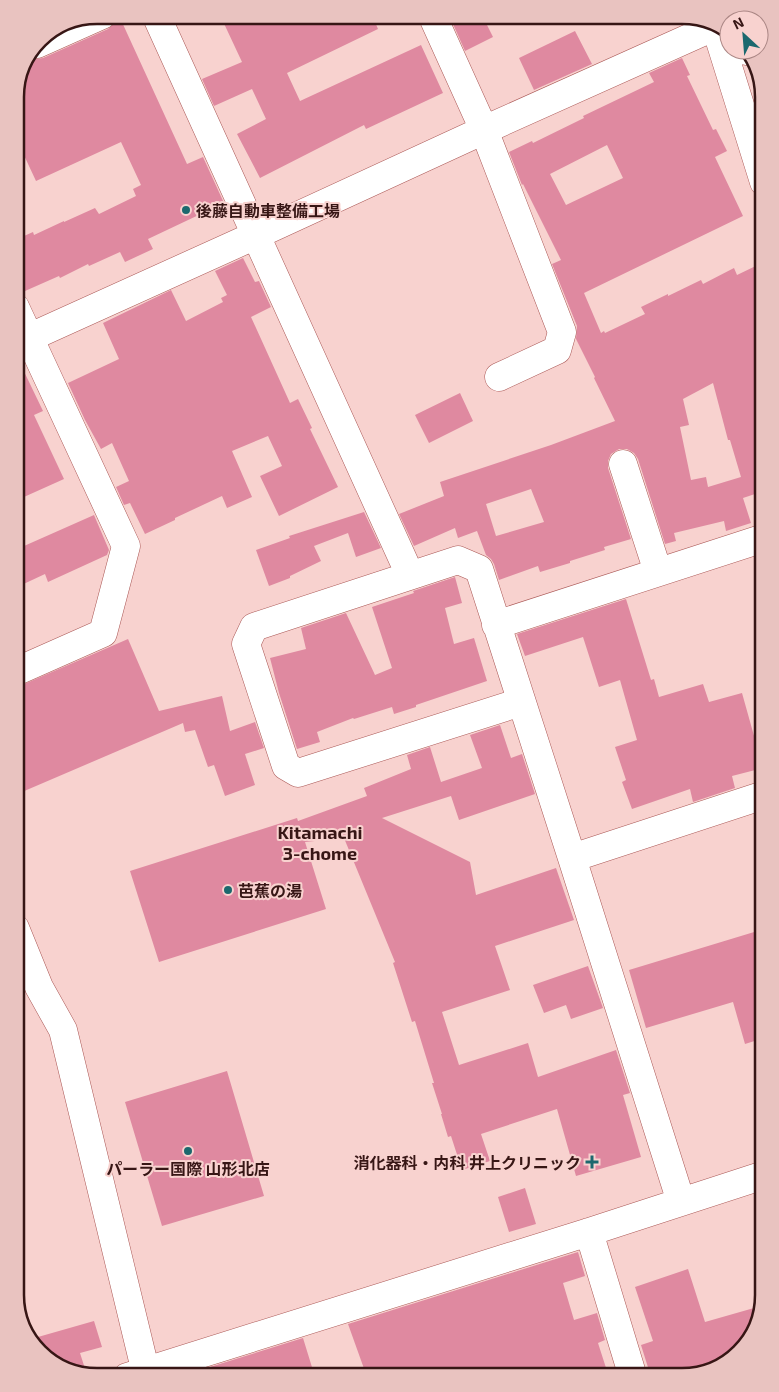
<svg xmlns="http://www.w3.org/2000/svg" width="779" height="1392" viewBox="0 0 779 1392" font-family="'Exo 2','Noto Sans JP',sans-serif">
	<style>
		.building { fill: #df89a0; fill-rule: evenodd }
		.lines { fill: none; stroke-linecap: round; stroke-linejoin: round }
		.minor-casing { stroke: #ab5957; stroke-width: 29 }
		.minor { stroke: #fff; stroke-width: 28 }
		.poi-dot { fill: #1c686e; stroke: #f8d2cf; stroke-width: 2 }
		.labels { text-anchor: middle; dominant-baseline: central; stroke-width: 4; stroke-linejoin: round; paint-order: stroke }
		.poi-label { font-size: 16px; font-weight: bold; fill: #371615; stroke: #f8d2cf; text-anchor: start }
		.neighbourhood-label { font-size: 18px; font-weight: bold; fill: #371615; stroke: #f8d2cf }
		.rim { fill: none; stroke: #371615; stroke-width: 2.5 }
	</style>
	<rect width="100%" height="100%" fill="#f8d2cf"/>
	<path class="building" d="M 220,15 L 372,15 L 378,29 L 287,73 L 300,101 L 421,45 L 443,93 L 366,129 L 364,125 L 260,178 L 237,134 L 266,119 L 252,89 L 214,106 L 202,79 L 242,62 Z
		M 449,15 L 482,15 L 493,37 L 465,51 Z
		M 121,20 L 187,164 L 203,157 L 224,203 L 148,239 L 153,249 L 125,262 L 120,252 L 89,266 L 88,264 L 60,278 L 59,276 L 25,291 L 15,268 L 15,240 L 33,232 L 34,235 L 64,221 L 64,222 L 95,208 L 99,214 L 136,196 L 133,189 L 141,185 L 121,142 L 36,181 L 15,136 L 15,92 L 28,63 L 36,59 L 43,58 L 108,29 L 115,22 Z
		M 575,31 L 592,64 L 534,90 L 519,58 Z
		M 682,58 L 690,75 L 687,76 L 713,130 L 716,129 L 727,151 L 715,157 L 743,216 L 584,293 L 601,333 L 604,331 L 605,333 L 645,314 L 641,307 L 668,294 L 668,296 L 701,280 L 703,284 L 734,268 L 737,275 L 764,262 L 764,430 L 756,433 L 764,459 L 764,491 L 743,498 L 751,523 L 726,531 L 724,521 L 674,533 L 676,541 L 665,544 L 638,459 L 634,453 L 627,449 L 619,449 L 611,454 L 608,461 L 608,468 L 631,539 L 604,547 L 605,550 L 570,561 L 570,563 L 540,572 L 538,566 L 499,580 L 494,564 L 491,559 L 486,555 L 477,531 L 458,538 L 455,528 L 414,546 L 399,514 L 444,496 L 440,482 L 551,445 L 615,421 L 594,378 L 595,377 L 576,339 L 577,326 L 552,264 L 561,260 L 523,184 L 522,185 L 509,152 L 532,141 L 533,143 L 584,118 L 583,116 L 654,82 L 649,73 ZM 607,145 L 623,178 L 566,205 L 550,174 ZM 713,383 L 728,440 L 730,440 L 741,477 L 708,487 L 706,477 L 691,480 L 680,427 L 689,425 L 683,399 ZM 531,489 L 544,522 L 496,536 L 486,504 Z
		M 243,258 L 255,282 L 259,281 L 271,307 L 251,317 L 290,403 L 298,399 L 312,428 L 310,429 L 338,487 L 279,516 L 260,476 L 282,466 L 268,436 L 232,451 L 252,497 L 227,508 L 222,496 L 175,518 L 175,520 L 145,534 L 130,503 L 124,505 L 116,487 L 129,481 L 112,443 L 101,449 L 85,420 L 68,383 L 119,359 L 103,323 L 171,290 L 186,321 L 223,302 L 221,298 L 227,295 L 215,271 Z
		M 15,359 L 18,359 L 43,411 L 34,415 L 64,479 L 15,501 Z
		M 460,393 L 473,421 L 429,443 L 415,415 Z
		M 364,512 L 381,548 L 356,557 L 348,533 L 314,546 L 321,561 L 290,576 L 290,578 L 269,586 L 256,550 L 290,538 L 289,536 Z
		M 94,515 L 109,550 L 107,555 L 48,582 L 45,574 L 15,588 L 15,550 Z
		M 455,577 L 462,603 L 445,608 L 454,644 L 474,638 L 487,681 L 416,705 L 416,707 L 394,714 L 392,707 L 354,719 L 353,718 L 317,732 L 320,742 L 297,749 L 279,693 L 270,658 L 306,649 L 301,628 L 346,613 L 375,675 L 392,668 L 372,607 L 414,593 L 413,591 Z
		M 626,599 L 651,680 L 654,679 L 659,697 L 703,684 L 709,702 L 742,693 L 763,768 L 732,776 L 735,788 L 693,802 L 690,789 L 632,809 L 622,782 L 626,780 L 615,747 L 637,740 L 620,680 L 599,687 L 583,637 L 525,656 L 517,634 Z
		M 128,639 L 159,711 L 222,696 L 230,731 L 255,722 L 264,748 L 245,754 L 255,785 L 225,796 L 214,765 L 208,767 L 195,730 L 185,732 L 183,723 L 15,795 L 15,688 Z
		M 500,725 L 511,758 L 522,754 L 535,794 L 459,820 L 451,796 L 382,818 L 470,862 L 476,895 L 556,868 L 574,920 L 495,946 L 510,990 L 442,1012 L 459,1065 L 528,1043 L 538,1077 L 616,1050 L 630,1093 L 623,1095 L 641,1157 L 576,1176 L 557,1109 L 481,1134 L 490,1161 L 462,1170 L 451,1136 L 448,1137 L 441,1114 L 442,1114 L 432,1083 L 434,1083 L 415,1021 L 412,1022 L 393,963 L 395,962 L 344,838 L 305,842 L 326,909 L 159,962 L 130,871 L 297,818 L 298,821 L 367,796 L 364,788 L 411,769 L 407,755 L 430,747 L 441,782 L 482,768 L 470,735 Z
		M 764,929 L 764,1038 L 745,1044 L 733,1002 L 646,1028 L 629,970 Z
		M 588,966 L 603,1008 L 571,1019 L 566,1005 L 544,1013 L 533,985 Z
		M 227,1071 L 264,1196 L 162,1226 L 125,1102 Z
		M 525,1188 L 536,1224 L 509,1232 L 498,1197 Z
		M 578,1252 L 585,1276 L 563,1283 L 574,1320 L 597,1313 L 605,1340 L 598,1343 L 607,1371 L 598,1374 L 599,1377 L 367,1377 L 348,1324 Z
		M 688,1269 L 705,1322 L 761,1306 L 750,1340 L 718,1369 L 682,1377 L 651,1377 L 641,1345 L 653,1341 L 635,1287 Z
		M 94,1321 L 102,1347 L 80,1353 L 87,1375 L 51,1363 L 31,1339 Z
		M 303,1338 L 315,1377 L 181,1377 L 181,1376 Z"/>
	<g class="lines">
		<defs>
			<path id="minor" d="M 156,15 L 410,575
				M 432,15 L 484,130 L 562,332 L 557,350 L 499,377
				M 715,25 L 764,182
				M 37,44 L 102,15
				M 742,50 L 747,51
				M 15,344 L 256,235 L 484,130 L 718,25
				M 623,464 L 658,572
				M 496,625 L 764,538
				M 15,672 L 103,633 L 126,546 L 15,307
				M 521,702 L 298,773 L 286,766 L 246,644 L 254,627 L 458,560 L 479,569 L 572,858 L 681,1202
				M 572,858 L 764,795
				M 15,928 L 39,987 L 63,1030 L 147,1377
				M 589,1232 L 633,1377
				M 127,1377 L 589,1232 L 764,1175"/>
		</defs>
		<use href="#minor" class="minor-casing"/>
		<use href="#minor" class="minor"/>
	</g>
	<g class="poi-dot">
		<circle cx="186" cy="210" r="5"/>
		<circle cx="228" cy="890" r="5"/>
		<circle cx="188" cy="1151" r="5"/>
		<path d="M589.5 1154.5h5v5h5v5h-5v5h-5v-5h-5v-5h5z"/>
	</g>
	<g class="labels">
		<g class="poi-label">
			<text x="196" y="210">後藤自動車整備工場</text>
			<text x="238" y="890">芭蕉の湯</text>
			<text x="581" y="1162" text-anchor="end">消化器科・内科 井上クリニック</text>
			<text x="188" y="1168" text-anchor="middle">パーラー国際 山形北店</text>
		</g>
		<g class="neighbourhood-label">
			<text x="320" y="832">Kitamachi<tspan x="320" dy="21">3-chome</tspan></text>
		</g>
	</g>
	<path d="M0 0H779V1392H0ZM97 24H682A73 73 0 0 1 755 97V1295A73 73 0 0 1 682 1368H97A73 73 0 0 1 24 1295V97A73 73 0 0 1 97 24Z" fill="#e9c3c0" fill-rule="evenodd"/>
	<path class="rim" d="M97 24H682A73 73 0 0 1 755 97V1295A73 73 0 0 1 682 1368H97A73 73 0 0 1 24 1295V97A73 73 0 0 1 97 24Z"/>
	<g transform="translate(744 35) rotate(334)"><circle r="24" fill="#f8d2cf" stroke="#ab8785"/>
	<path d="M0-4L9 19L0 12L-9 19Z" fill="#1c686e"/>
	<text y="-8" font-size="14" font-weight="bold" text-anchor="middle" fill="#371615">N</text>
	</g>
</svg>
